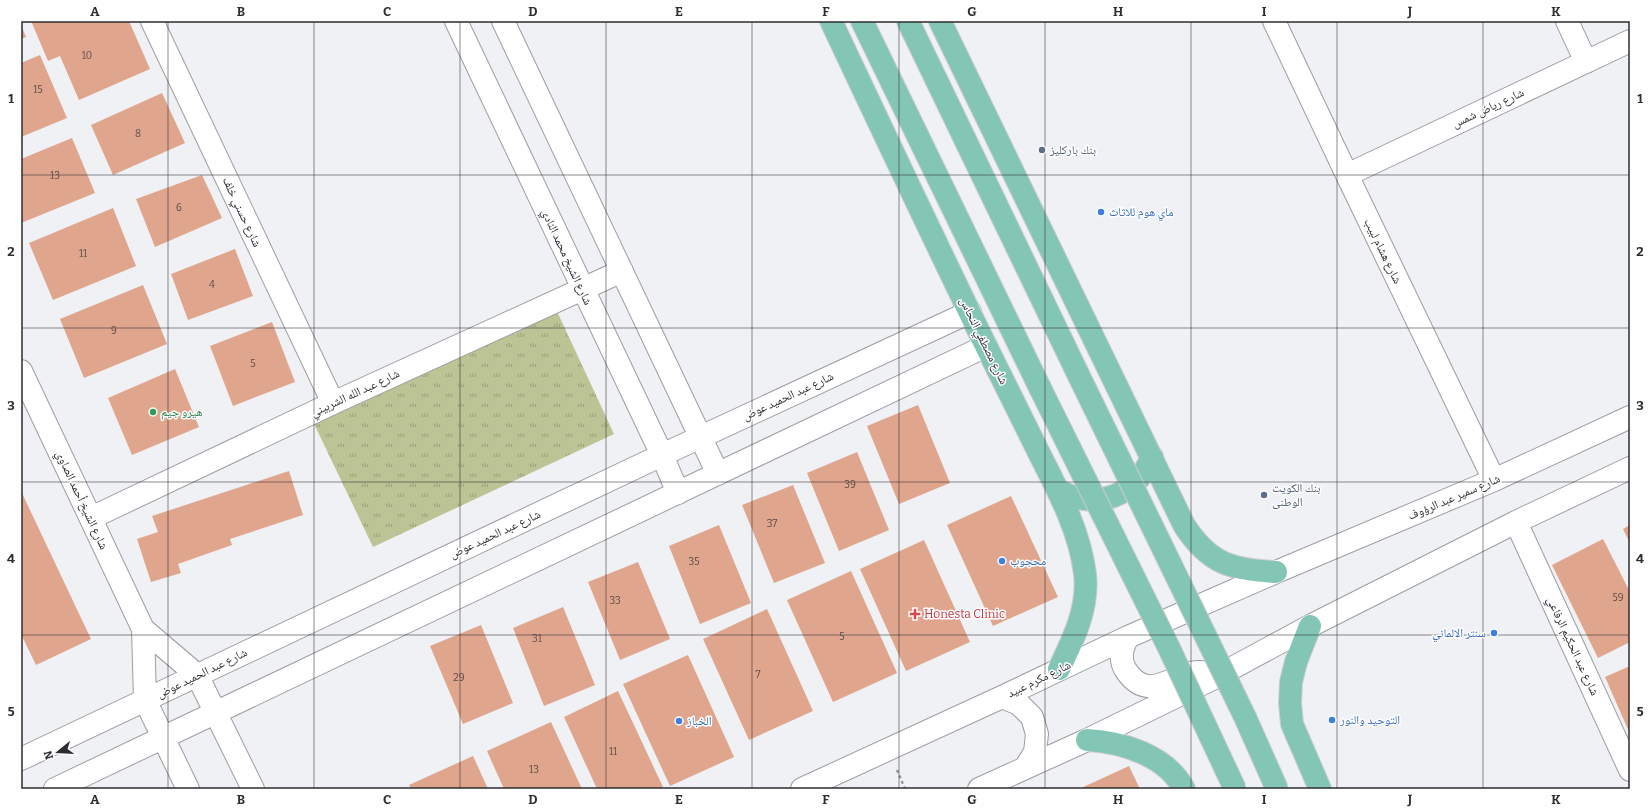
<svg xmlns="http://www.w3.org/2000/svg" width="1651" height="810" viewBox="0 0 1651 810" font-family="Bitter,'Noto Naskh Arabic',serif">
	<style>
		.grass { fill: url(#grass-tufts) }
		.building { fill: #e0a58d }
		.lines { fill: none; stroke-linecap: round; stroke-linejoin: round }
		.minor-casing { stroke: #9c9da1; stroke-width: 24 }
		.major-casing { stroke: #cdcdcd; stroke-width: 24 }
		.path { stroke: #98999c; stroke-width: 2.5; stroke-dasharray: 3 3; stroke-linecap: butt }
		.minor { stroke: #fff; stroke-width: 22 }
		.major { stroke: #83c6b6; stroke-width: 22 }
		.major-bridge-casing { stroke: #cdcdcd; stroke-width: 24; stroke-linecap: butt }
		.major-bridge { stroke: #83c6b6; stroke-width: 22 }
		.grid { fill: none; stroke: #2d2d2f; stroke-width: 1; stroke-opacity: 0.55 }
		.service-dot { fill: #5c6f8a; stroke: #fefeff; stroke-width: 1.5 }
		.shop-dot { fill: #3f7fe0; stroke: #fefeff; stroke-width: 1.5 }
		.leisure-dot { fill: #2e9e5b; stroke: #fefeff; stroke-width: 1.5 }
		.health-dot { fill: #e0444e; stroke: #fefeff; stroke-width: 1.5 }
		.labels { text-anchor: middle; dominant-baseline: central; stroke-width: 3; stroke-linejoin: round; paint-order: stroke }
		.number-label { font-size: 10px; fill: #5a4b46 }
		.street-label { font-size: 12px; fill: #2d2d2f; stroke: #fefeff }
		.service-label { font-size: 12px; fill: #4e5e75; stroke: #fefeff; text-anchor: start }
		.shop-label { font-size: 12px; fill: #366cbe; stroke: #fefeff; text-anchor: start }
		.leisure-label { font-size: 12px; fill: #27864d; stroke: #fefeff; text-anchor: start }
		.health-label { font-size: 12px; fill: #be3a42; stroke: #fefeff; text-anchor: start }
		.neatline { fill: none; stroke: #2d2d2f; stroke-width: 1.5 }
		.grid-label { font-size: 13px; text-anchor: middle; font-weight: bold; fill: #2d2d2f }
	</style>
	<defs>
		<pattern id="grass-tufts" width="24" height="20" patternUnits="userSpaceOnUse"><rect width="24" height="20" fill="#bcc394"/><path d="M3 7l-1-3M5 7V3M7 7l1-3M15 17l-1-3M17 17v-4M19 17l1-3" fill="none" stroke="#999f79"/></pattern>
	</defs>
	<rect width="100%" height="100%" fill="#f0f1f5"/>
	<path class="grass" d="M 548,292 L 614,434 L 373,547 L 306,407 Z"/>
	<path class="building" d="M 31,21 L 129,21 L 150,69 L 79,100 L 60,56 L 48,61 Z
		M 21,25 L 26,37 L 21,39 Z
		M 40,55 L 67,118 L 21,137 L 21,63 Z
		M 162,93 L 185,143 L 113,175 L 91,125 Z
		M 72,138 L 95,193 L 21,223 L 21,159 Z
		M 202,175 L 222,218 L 155,247 L 136,199 Z
		M 113,208 L 136,266 L 53,300 L 29,243 Z
		M 235,249 L 253,296 L 188,320 L 171,274 Z
		M 143,285 L 167,344 L 84,378 L 60,319 Z
		M 272,322 L 295,382 L 233,406 L 210,346 Z
		M 175,369 L 199,427 L 132,455 L 108,398 Z
		M 918,405 L 950,483 L 899,504 L 867,426 Z
		M 857,452 L 889,530 L 839,551 L 807,473 Z
		M 289,471 L 303,515 L 230,539 L 232,545 L 178,564 L 181,573 L 151,582 L 137,539 L 158,532 L 152,516 Z
		M 793,485 L 825,563 L 774,583 L 742,505 Z
		M 21,491 L 91,639 L 36,665 L 21,634 Z
		M 1011,496 L 1058,597 L 993,626 L 947,525 Z
		M 719,525 L 751,603 L 700,624 L 669,546 Z
		M 1630,525 L 1630,543 L 1623,529 Z
		M 1603,539 L 1630,592 L 1630,642 L 1598,658 L 1552,565 Z
		M 924,540 L 970,642 L 906,671 L 860,569 Z
		M 638,562 L 670,639 L 620,660 L 588,582 Z
		M 851,571 L 897,673 L 833,702 L 787,600 Z
		M 563,607 L 595,685 L 544,706 L 513,628 Z
		M 767,609 L 813,711 L 749,740 L 703,639 Z
		M 481,625 L 513,703 L 463,724 L 430,646 Z
		M 688,655 L 734,757 L 670,786 L 623,684 Z
		M 1630,666 L 1630,734 L 1605,677 Z
		M 618,691 L 663,787 L 659,789 L 597,789 L 564,717 Z
		M 551,722 L 582,789 L 504,789 L 487,751 Z
		M 473,756 L 488,789 L 411,789 L 409,785 Z
		M 1129,766 L 1140,789 L 1079,789 Z"/>
	<g class="lines">
		<defs>
			<path id="minor" d="M 152,21 L 333,403
				M 456,21 L 662,455 L 678,493
				M 503,21 L 718,474
				M 1274,21 L 1347,175 L 1494,480
				M 1567,21 L 1586,62
				M 1347,175 L 1630,41
				M 21,371 L 143,629 L 145,700 L 188,789
				M 91,518 L 333,403 L 622,271
				M 1516,522 L 1630,770
				M 143,629 L 197,675 L 253,789
				M 1128,637 C 1122,647 1119,658 1125,669 C 1149,707 1175,670 1201,672
				M 1002,697 L 1019,704 L 1032,717 L 1037,734 L 1035,752 L 1025,768
				M 21,759 L 662,455 L 970,312
				M 55,789 L 986,346
				M 802,789 L 1002,697 L 1128,637 L 1276,572 L 1494,480 L 1630,417
				M 979,789 L 1087,740 L 1212,679 L 1310,626 L 1516,522 L 1630,468"/>
			<path id="major" d="M 831,21 C 882,129 933,238 986,346 C 1004,382 1022,418 1040,455 C 1059,492 1080,532 1085,574 C 1089,608 1073,640 1059,669
				M 862,21 L 1040,388
				M 908,21 L 1078,374
				M 940,21 L 1184,525 C 1209,564 1232,570 1276,572
				M 1059,491 C 1098,510 1134,497 1152,457
				M 1310,626 L 1296,662 L 1291,682 L 1290,703 L 1292,724 L 1320,789
				M 1087,740 C 1122,742 1166,755 1184,789"/>
		</defs>
		<use href="#minor" class="minor-casing"/>
		<use href="#major" class="major-casing"/>
		<path class="path" d="M 897,770 L 905,789"/>
		<use href="#minor" class="minor"/>
		<use href="#major" class="major"/>
		<defs>
			<path id="major-bridge" d="M 1078,374 L 1245,717 L 1277,789
				M 1040,388 L 1169,648 L 1235,789"/>
		</defs>
		<use href="#major-bridge" class="major-bridge-casing"/>
		<use href="#major-bridge" class="major-bridge"/>
	</g>
	<path class="grid" d="M 168,21 L 168,789M 314,21 L 314,789M 460,21 L 460,789M 606,21 L 606,789M 752,21 L 752,789M 899,21 L 899,789M 1045,21 L 1045,789M 1191,21 L 1191,789M 1337,21 L 1337,789M 1483,21 L 1483,789M 21,175 L 1630,175M 21,328 L 1630,328M 21,482 L 1630,482M 21,635 L 1630,635"/>
	<g class="service-dot">
		<circle cx="1042" cy="150" r="4"/>
		<circle cx="1264" cy="495" r="4"/>
	</g>
	<g class="shop-dot">
		<circle cx="1101" cy="212" r="4"/>
		<circle cx="1002" cy="561" r="4"/>
		<circle cx="1494" cy="633" r="4"/>
		<circle cx="1332" cy="720" r="4"/>
		<circle cx="679" cy="721" r="4"/>
	</g>
	<circle class="leisure-dot" cx="153" cy="412" r="4"/>
	<path class="health-dot" d="M913 608h4v4h4v4h-4v4h-4v-4h-4v-4h4z"/>
	<g class="labels">
		<g class="number-label">
			<text x="87" y="56">10</text>
			<text x="38" y="90">15</text>
			<text x="138" y="134">8</text>
			<text x="55" y="176">13</text>
			<text x="179" y="208">6</text>
			<text x="83" y="254">11</text>
			<text x="212" y="285">4</text>
			<text x="114" y="331">9</text>
			<text x="253" y="364">5</text>
			<text x="850" y="485">39</text>
			<text x="772" y="524">37</text>
			<text x="694" y="562">35</text>
			<text x="1618" y="598">59</text>
			<text x="615" y="601">33</text>
			<text x="842" y="637">5</text>
			<text x="537" y="639">31</text>
			<text x="758" y="675">7</text>
			<text x="459" y="678">29</text>
			<text x="613" y="752">11</text>
			<text x="534" y="770">13</text>
		</g>
		<g class="street-label">
			<text transform="translate(1488 108) rotate(-25)">شارع رياض شمس</text>
			<text transform="translate(242 212) rotate(65)">شارع حسني خلف</text>
			<text transform="translate(1383 251) rotate(64)">شارع هشام لبيب</text>
			<text transform="translate(567 257) rotate(65)">شارع الشيخ محمد النادي</text>
			<text transform="translate(984 341) rotate(64)">شارع مصطفي النحاس</text>
			<text transform="translate(355 393) rotate(-25)">شارع عبد الله الشربيني</text>
			<text transform="translate(788 396) rotate(-25)">شارع عبد الحميد عوض</text>
			<text transform="translate(1454 497) rotate(-23)">شارع سمير عبد الرؤوف</text>
			<text transform="translate(82 500) rotate(65)">شارع الشيخ أحمد الصاوي</text>
			<text transform="translate(495 534) rotate(-25)">شارع عبد الحميد عوض</text>
			<text transform="translate(1573 646) rotate(65)">شارع عبد الحكيم الرفاعي</text>
			<text transform="translate(202 673) rotate(-26)">شارع عبد الحميد عوض</text>
			<text transform="translate(1039 679) rotate(-26)">شارع مكرم عبيد</text>
		</g>
		<g class="service-label">
			<text x="1050" y="150">بنك باركليز</text>
			<text x="1272" y="488">بنك الكويت<tspan x="1272" dy="14">الوطنى</tspan></text>
		</g>
		<g class="shop-label">
			<text x="1109" y="212">ماي هوم للاثاث</text>
			<text x="1010" y="561">محجوب</text>
			<text x="1486" y="633" text-anchor="end">سنتر الالماني</text>
			<text x="1340" y="720">التوحيد والنور</text>
			<text x="687" y="721">الخباز</text>
		</g>
		<g class="leisure-label">
			<text x="161" y="412">هيرو جيم</text>
		</g>
		<g class="health-label">
			<text x="924" y="614">Honesta Clinic</text>
		</g>
	</g>
	<rect width="1651" height="810" fill="none" stroke="#fefeff" stroke-width="44"/>
	<g transform="translate(58 752) rotate(252)" stroke="#fefeff" stroke-width="3" paint-order="stroke">
	<path d="M0-3L7 15L0 10L-7 15Z" fill="#2d2d2f"/>
	<text y="-6" font-size="11" font-weight="bold" text-anchor="middle" fill="#2d2d2f">N</text>
	</g>
	<rect x="22" y="22" width="1607" height="766" class="neatline"/>
	<g class="grid-label">
		<text x="95" y="16">A</text>
		<text x="241" y="16">B</text>
		<text x="387" y="16">C</text>
		<text x="533" y="16">D</text>
		<text x="679" y="16">E</text>
		<text x="826" y="16">F</text>
		<text x="972" y="16">G</text>
		<text x="1118" y="16">H</text>
		<text x="1264" y="16">I</text>
		<text x="1410" y="16">J</text>
		<text x="1556" y="16">K</text>
		<text x="11" y="103">1</text>
		<text x="1640" y="103">1</text>
		<text x="11" y="256">2</text>
		<text x="1640" y="256">2</text>
		<text x="11" y="410">3</text>
		<text x="1640" y="410">3</text>
		<text x="11" y="563">4</text>
		<text x="1640" y="563">4</text>
		<text x="11" y="716">5</text>
		<text x="1640" y="716">5</text>
		<text x="95" y="804">A</text>
		<text x="241" y="804">B</text>
		<text x="387" y="804">C</text>
		<text x="533" y="804">D</text>
		<text x="679" y="804">E</text>
		<text x="826" y="804">F</text>
		<text x="972" y="804">G</text>
		<text x="1118" y="804">H</text>
		<text x="1264" y="804">I</text>
		<text x="1410" y="804">J</text>
		<text x="1556" y="804">K</text>
	</g>
</svg>
